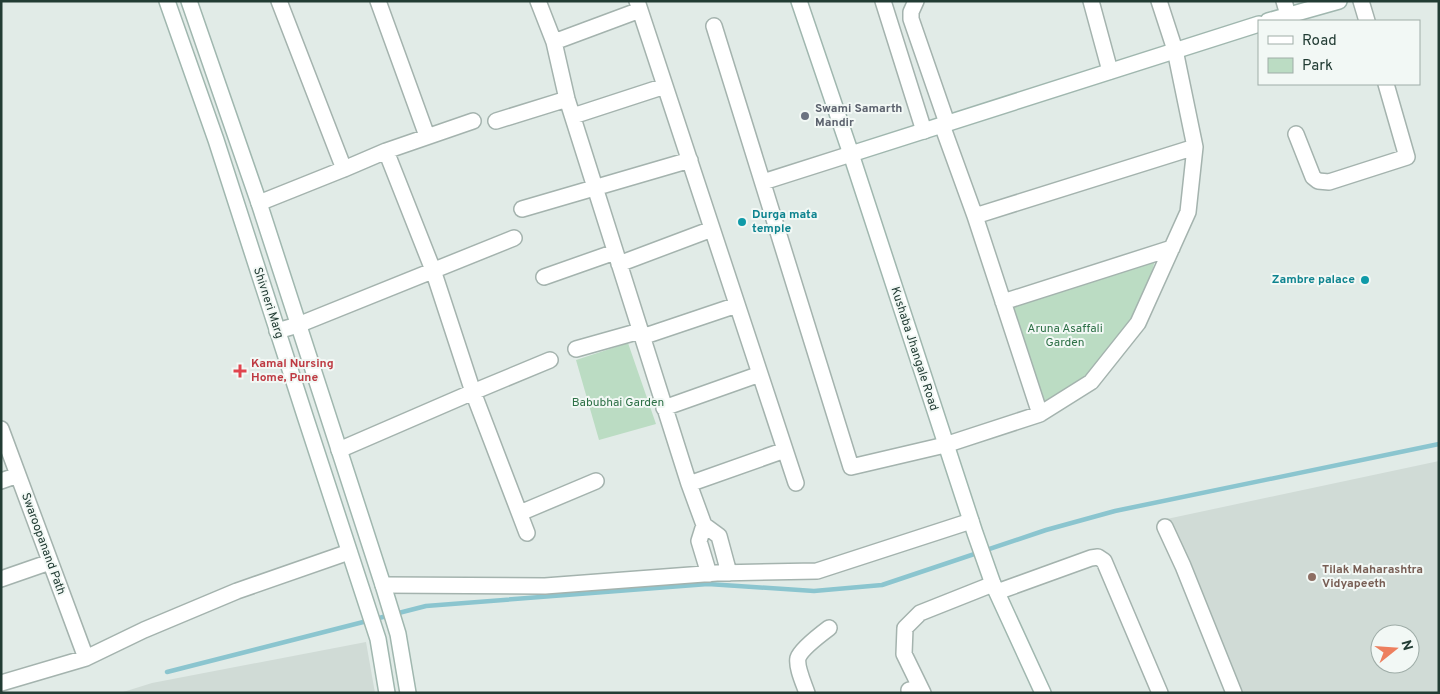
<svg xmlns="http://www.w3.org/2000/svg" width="1440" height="694" viewBox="0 0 1440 694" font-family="Overpass,sans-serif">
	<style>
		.built { fill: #d0dbd6; fill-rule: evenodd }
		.green { fill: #bbdcc3 }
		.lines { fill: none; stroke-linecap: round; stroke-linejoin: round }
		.stream { stroke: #8bc5cf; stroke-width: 4.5 }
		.street-casing { stroke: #a4b3ae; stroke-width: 18 }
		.secondary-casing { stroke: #a0b7af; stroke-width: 18 }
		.street { stroke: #fff; stroke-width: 15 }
		.secondary { stroke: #fff; stroke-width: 15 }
		.worship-dot { fill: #6b7280; stroke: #f2f8f5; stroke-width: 2 }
		.culture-dot { fill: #0f9aa8; stroke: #f2f8f5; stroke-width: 2 }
		.health-dot { fill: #e0444e; stroke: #f2f8f5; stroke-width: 2 }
		.education-dot { fill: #8d6e63; stroke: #f2f8f5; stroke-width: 2 }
		.labels { text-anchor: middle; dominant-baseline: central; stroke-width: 4; stroke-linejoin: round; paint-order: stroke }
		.worship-label { font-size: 12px; font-weight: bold; fill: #5b616d; stroke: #f2f8f5; text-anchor: start }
		.culture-label { font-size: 12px; font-weight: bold; fill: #0d838f; stroke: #f2f8f5; text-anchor: start }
		.street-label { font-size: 12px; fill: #223c34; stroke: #f2f8f5 }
		.park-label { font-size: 12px; fill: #2e7147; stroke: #f2f8f5 }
		.health-label { font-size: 12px; font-weight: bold; fill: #be3a42; stroke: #f2f8f5; text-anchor: start }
		.education-label { font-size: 12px; font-weight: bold; fill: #785e54; stroke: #f2f8f5; text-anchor: start }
	</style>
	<rect width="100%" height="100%" fill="#e1ebe7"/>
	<path class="built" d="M 1439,461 L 1439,693 L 1235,693 L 1162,520 ZM 1380,634 L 1410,634 L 1410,664 L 1380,664 Z
		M 366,642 L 375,693 L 120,693 L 152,683 Z"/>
	<path class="green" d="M 1157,253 L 1138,323 L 1090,375 L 1043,407 L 1005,308 Z
		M 628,343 L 656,424 L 599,440 L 576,360 Z"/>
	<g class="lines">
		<path class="stream" d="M 167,672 L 426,606 L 708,584 L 814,591 L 882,585 L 1046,530 L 1115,511 L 1439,444"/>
		<defs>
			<path id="street" d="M 279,1 L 344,169
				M 378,1 L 427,136
				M 538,1 L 554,42 L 567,99 L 689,484 L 704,525 L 719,536 L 729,573
				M 637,1 L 796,483
				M 883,1 L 924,131
				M 916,1 L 911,12 L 911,19 L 947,123
				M 1091,1 L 1110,71
				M 1284,1 L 1288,15
				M 1361,1 L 1367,21
				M 714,26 L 851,467 L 945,445 L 1040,414 L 1091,382 L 1138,323 L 1188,212 L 1195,147 L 1175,50 L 1159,1
				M 554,42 L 640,10
				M 573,116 L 665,86
				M 496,121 L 567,99
				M 942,125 L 975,216 L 1040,414
				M 1296,134 L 1313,177 L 1318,181 L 1329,182 L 1407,157 L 1386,84
				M 386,151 L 433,270 L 473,392 L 527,533
				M 763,182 L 851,154
				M 259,203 L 344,169 L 386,151 L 473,121
				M 522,209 L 690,160
				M 975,216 L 1195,147
				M 619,264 L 712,229
				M 544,277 L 615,252
				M 1003,302 L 1172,248
				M 277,331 L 298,325 L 514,238
				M 642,337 L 737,305
				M 576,349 L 640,331
				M 664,408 L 760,374
				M 1,429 L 86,658
				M 339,450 L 473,392 L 550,360
				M 1,481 L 18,475
				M 689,484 L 785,450
				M 520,513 L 596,481
				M 704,525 L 699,541 L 709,574
				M 1165,527 L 1183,566 L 1234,693
				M 1,579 L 50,562
				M 383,585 L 545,586 L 717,573 L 817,571 L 971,521
				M 997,592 L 1091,558 L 1098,557 L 1104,561 L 1160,693
				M 1,683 L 86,658 L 144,630 L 237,591 L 349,552
				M 909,690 L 910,693
				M 807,693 C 804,684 796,667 798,658 C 801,649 821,634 829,628
				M 923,693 L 904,654 L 905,628 L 920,613 L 993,584"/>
			<path id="secondary" d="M 167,1 L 216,140 L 306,419 L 378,639 L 387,693
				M 189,1 L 259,203 L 383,585 L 398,634 L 408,693
				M 799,1 L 851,154 L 975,533 L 993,584 L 1043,693
				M 1268,21 L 1339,1
				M 851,154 L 1259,24"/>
		</defs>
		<use href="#street" class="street-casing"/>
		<use href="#secondary" class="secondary-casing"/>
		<use href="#street" class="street"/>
		<use href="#secondary" class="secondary"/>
	</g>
	<circle class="worship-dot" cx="805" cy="116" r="5"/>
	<g class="culture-dot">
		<circle cx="742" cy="222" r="5"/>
		<circle cx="1365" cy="280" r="5"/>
	</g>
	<path class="health-dot" d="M237.5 363.5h5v5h5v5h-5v5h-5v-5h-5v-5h5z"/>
	<circle class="education-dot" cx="1312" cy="577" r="5"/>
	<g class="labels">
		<g class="worship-label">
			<text x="815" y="109">Swami Samarth<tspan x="815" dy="14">Mandir</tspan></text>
		</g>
		<g class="culture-label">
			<text x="752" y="215">Durga mata<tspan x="752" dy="14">temple</tspan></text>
			<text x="1355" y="280" text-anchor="end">Zambre palace</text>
		</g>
		<g class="street-label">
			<text transform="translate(268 303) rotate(72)">Shivneri Marg</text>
			<text transform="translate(914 349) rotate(72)">Kushaba Jhangale Road</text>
			<text transform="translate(43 544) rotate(70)">Swaroopanand Path</text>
		</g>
		<g class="park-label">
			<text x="1065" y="329">Aruna Asaffali<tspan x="1065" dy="14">Garden</tspan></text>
			<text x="618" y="403">Babubhai Garden</text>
		</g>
		<g class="health-label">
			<text x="251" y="364">Kamal Nursing<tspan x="251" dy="14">Home, Pune</tspan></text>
		</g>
		<g class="education-label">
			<text x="1322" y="570">Tilak Maharashtra<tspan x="1322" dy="14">Vidyapeeth</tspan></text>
		</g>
	</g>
	<rect width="1440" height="694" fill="none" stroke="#223c34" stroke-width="5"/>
	<rect x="1258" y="20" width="162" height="65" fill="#f2f8f5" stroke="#9fada8"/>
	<rect x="1268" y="36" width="25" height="8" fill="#ffffff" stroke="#9fada8"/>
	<text x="1302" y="45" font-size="15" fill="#223c34">Road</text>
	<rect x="1268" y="58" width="25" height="15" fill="#bbdcc3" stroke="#9fada8"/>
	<text x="1302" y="70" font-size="15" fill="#223c34">Park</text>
	<g transform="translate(1395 649) rotate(73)"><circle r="24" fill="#f2f8f5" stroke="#9fada8"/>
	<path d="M0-4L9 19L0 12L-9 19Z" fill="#ed7f5e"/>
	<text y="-8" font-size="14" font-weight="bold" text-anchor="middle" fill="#223c34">N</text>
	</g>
</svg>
